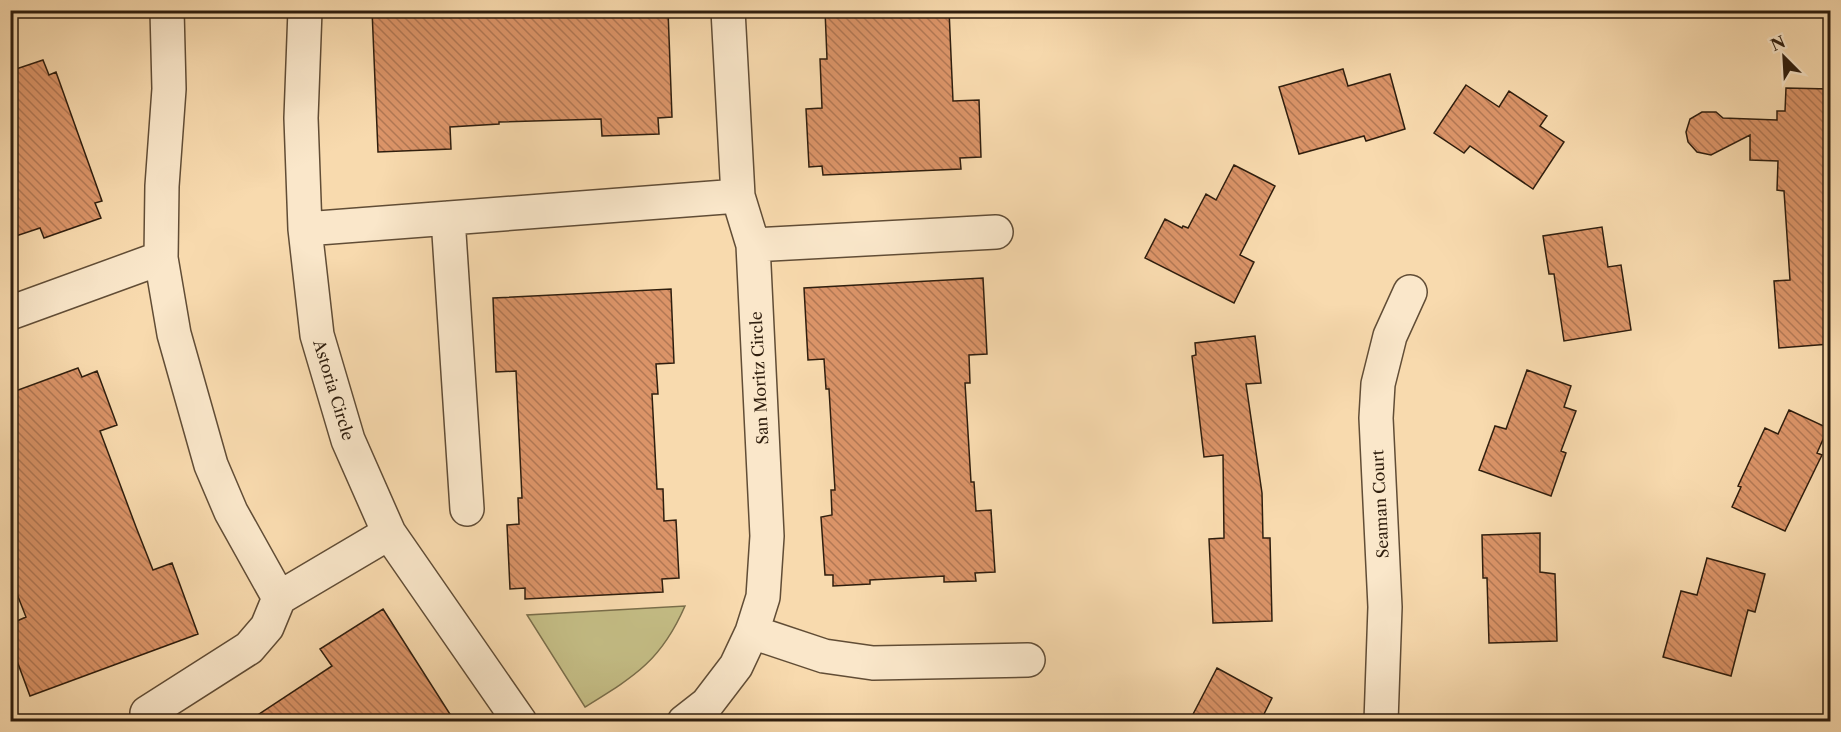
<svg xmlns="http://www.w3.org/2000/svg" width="1841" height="732" viewBox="0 0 1841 732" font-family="'Libre Caslon Text',serif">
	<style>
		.park { fill: #c4bd85; stroke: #7a6e4a; stroke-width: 1.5 }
		.building { fill: url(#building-back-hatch); stroke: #2f1e0e; stroke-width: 1.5 }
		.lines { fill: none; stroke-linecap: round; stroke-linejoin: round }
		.minor-casing { stroke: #614d36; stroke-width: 36 }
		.minor { stroke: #fae7ca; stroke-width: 33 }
		.labels { text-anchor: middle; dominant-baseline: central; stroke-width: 4.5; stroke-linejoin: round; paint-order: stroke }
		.street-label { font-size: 16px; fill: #2f1e0e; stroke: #fae7ca }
	</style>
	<defs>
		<pattern id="building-back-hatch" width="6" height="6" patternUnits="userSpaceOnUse" patternTransform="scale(1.5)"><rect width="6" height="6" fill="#db9468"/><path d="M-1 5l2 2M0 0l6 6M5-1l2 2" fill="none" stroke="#b27854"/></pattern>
	</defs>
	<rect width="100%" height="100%" fill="#f8daae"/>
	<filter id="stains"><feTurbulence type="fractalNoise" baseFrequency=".00333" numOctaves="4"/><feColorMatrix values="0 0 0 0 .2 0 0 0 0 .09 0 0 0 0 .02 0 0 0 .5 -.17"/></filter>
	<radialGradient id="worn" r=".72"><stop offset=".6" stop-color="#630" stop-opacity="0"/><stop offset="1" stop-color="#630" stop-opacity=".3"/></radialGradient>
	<path class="park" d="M 685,606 C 661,661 635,676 585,707 L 527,615 Z"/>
	<path class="building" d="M 372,10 L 668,10 L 672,117 L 658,118 L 659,134 L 602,136 L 601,119 L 499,122 L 499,124 L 450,127 L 451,149 L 378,152 Z
		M 825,10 L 949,10 L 953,101 L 979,100 L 981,157 L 960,158 L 961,169 L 823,175 L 822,166 L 809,167 L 806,109 L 822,108 L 820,59 L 827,59 Z
		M 43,60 L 49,75 L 56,72 L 102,201 L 95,203 L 101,218 L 44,238 L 40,228 L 10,238 L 10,71 Z
		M 1343,69 L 1348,86 L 1390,74 L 1405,129 L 1366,141 L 1364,136 L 1299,154 L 1279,87 Z
		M 1466,85 L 1499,107 L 1509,91 L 1547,116 L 1540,126 L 1564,142 L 1533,189 L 1470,146 L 1464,153 L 1434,133 Z
		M 1786,88 L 1830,89 L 1830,344 L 1779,348 L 1774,281 L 1790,280 L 1784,191 L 1777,190 L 1778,161 L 1750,160 L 1750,135 L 1711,155 L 1697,152 L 1688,142 L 1686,132 L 1690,119 L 1702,112 L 1716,112 L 1723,118 L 1777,120 L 1777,111 L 1785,111 Z
		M 1234,165 L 1275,186 L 1240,255 L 1254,262 L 1234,303 L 1145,258 L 1165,219 L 1182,228 L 1183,226 L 1188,228 L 1206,194 L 1216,200 Z
		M 1602,227 L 1608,267 L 1621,265 L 1631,330 L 1564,341 L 1554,274 L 1549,274 L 1543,236 Z
		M 983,278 L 987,354 L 969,355 L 970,383 L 965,383 L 971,482 L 974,482 L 976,511 L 991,510 L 995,572 L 975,573 L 976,581 L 944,582 L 944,576 L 870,580 L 870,584 L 833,586 L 833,575 L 825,575 L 821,517 L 832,515 L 831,490 L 835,490 L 829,389 L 826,389 L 824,359 L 808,360 L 804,288 Z
		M 671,289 L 674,363 L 656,364 L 658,394 L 652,394 L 657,489 L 663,489 L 664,521 L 676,520 L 679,578 L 662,579 L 663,592 L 525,599 L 525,588 L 510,589 L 507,525 L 519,524 L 518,498 L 522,498 L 516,371 L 496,372 L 493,298 Z
		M 1255,336 L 1261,383 L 1246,384 L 1262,493 L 1263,538 L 1270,538 L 1272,621 L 1213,623 L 1209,539 L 1224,538 L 1223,455 L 1204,457 L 1192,356 L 1196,355 L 1195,343 Z
		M 78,368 L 82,377 L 97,371 L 117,425 L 100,431 L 136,527 L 153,570 L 172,563 L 198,634 L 30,696 L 10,642 L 10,624 L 26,617 L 10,576 L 10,393 Z
		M 1527,370 L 1571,386 L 1564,407 L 1576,411 L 1561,451 L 1566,453 L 1551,496 L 1479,470 L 1495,426 L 1506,429 Z
		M 1789,410 L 1828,428 L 1817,453 L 1822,455 L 1785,531 L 1732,507 L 1741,487 L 1738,486 L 1765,428 L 1778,434 Z
		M 1540,533 L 1540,572 L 1555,574 L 1557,641 L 1489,643 L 1487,578 L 1483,578 L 1482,535 Z
		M 1707,558 L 1765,574 L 1755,612 L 1748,610 L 1731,676 L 1663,657 L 1681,591 L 1697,595 Z
		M 383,609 L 455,722 L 247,722 L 332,666 L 320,649 Z
		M 1217,668 L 1272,698 L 1260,722 L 1189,722 Z"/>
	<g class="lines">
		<defs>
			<path id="minor" d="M 167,10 L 169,89 L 162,186 L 161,258 L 174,334 L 211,465 L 231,512 L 279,598 L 389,533
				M 305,10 L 301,118 L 305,229 L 317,335 L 348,440 L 389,533 L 520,722
				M 448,218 L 467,509
				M 305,229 L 738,196
				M 753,245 L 996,232
				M 10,313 L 161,258
				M 752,632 L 824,656 L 873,663 L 1028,660
				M 147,713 L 249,648 L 267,627 L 279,598
				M 684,722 L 707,704 L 736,666 L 752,632 L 763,597 L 767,536 L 753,245 L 738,196 L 728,10
				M 1381,722 L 1385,607 L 1376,418 L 1378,384 L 1390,336 L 1410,292"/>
		</defs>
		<use href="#minor" class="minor-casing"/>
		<use href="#minor" class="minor"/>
	</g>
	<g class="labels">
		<g class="street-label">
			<text transform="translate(759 378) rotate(-93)">San Moritz Circle</text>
			<text transform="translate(334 390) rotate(73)">Astoria Circle</text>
			<text transform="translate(1380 504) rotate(-93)">Seaman Court</text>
		</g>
	</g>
	<rect width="1841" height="732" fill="none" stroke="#f8daae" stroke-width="36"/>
	<rect x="12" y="12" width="1817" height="708" fill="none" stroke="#2f1e0e" stroke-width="3"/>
	<rect x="18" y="18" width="1805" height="696" fill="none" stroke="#2f1e0e" stroke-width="1.5"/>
	<g transform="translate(1784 57) rotate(336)" stroke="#fae7ca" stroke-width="4.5" paint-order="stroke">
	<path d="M0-4.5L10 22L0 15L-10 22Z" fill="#2f1e0e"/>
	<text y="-9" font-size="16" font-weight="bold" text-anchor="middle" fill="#2f1e0e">N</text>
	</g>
	<rect width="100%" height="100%" filter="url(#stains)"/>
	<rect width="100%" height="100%" fill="url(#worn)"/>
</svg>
